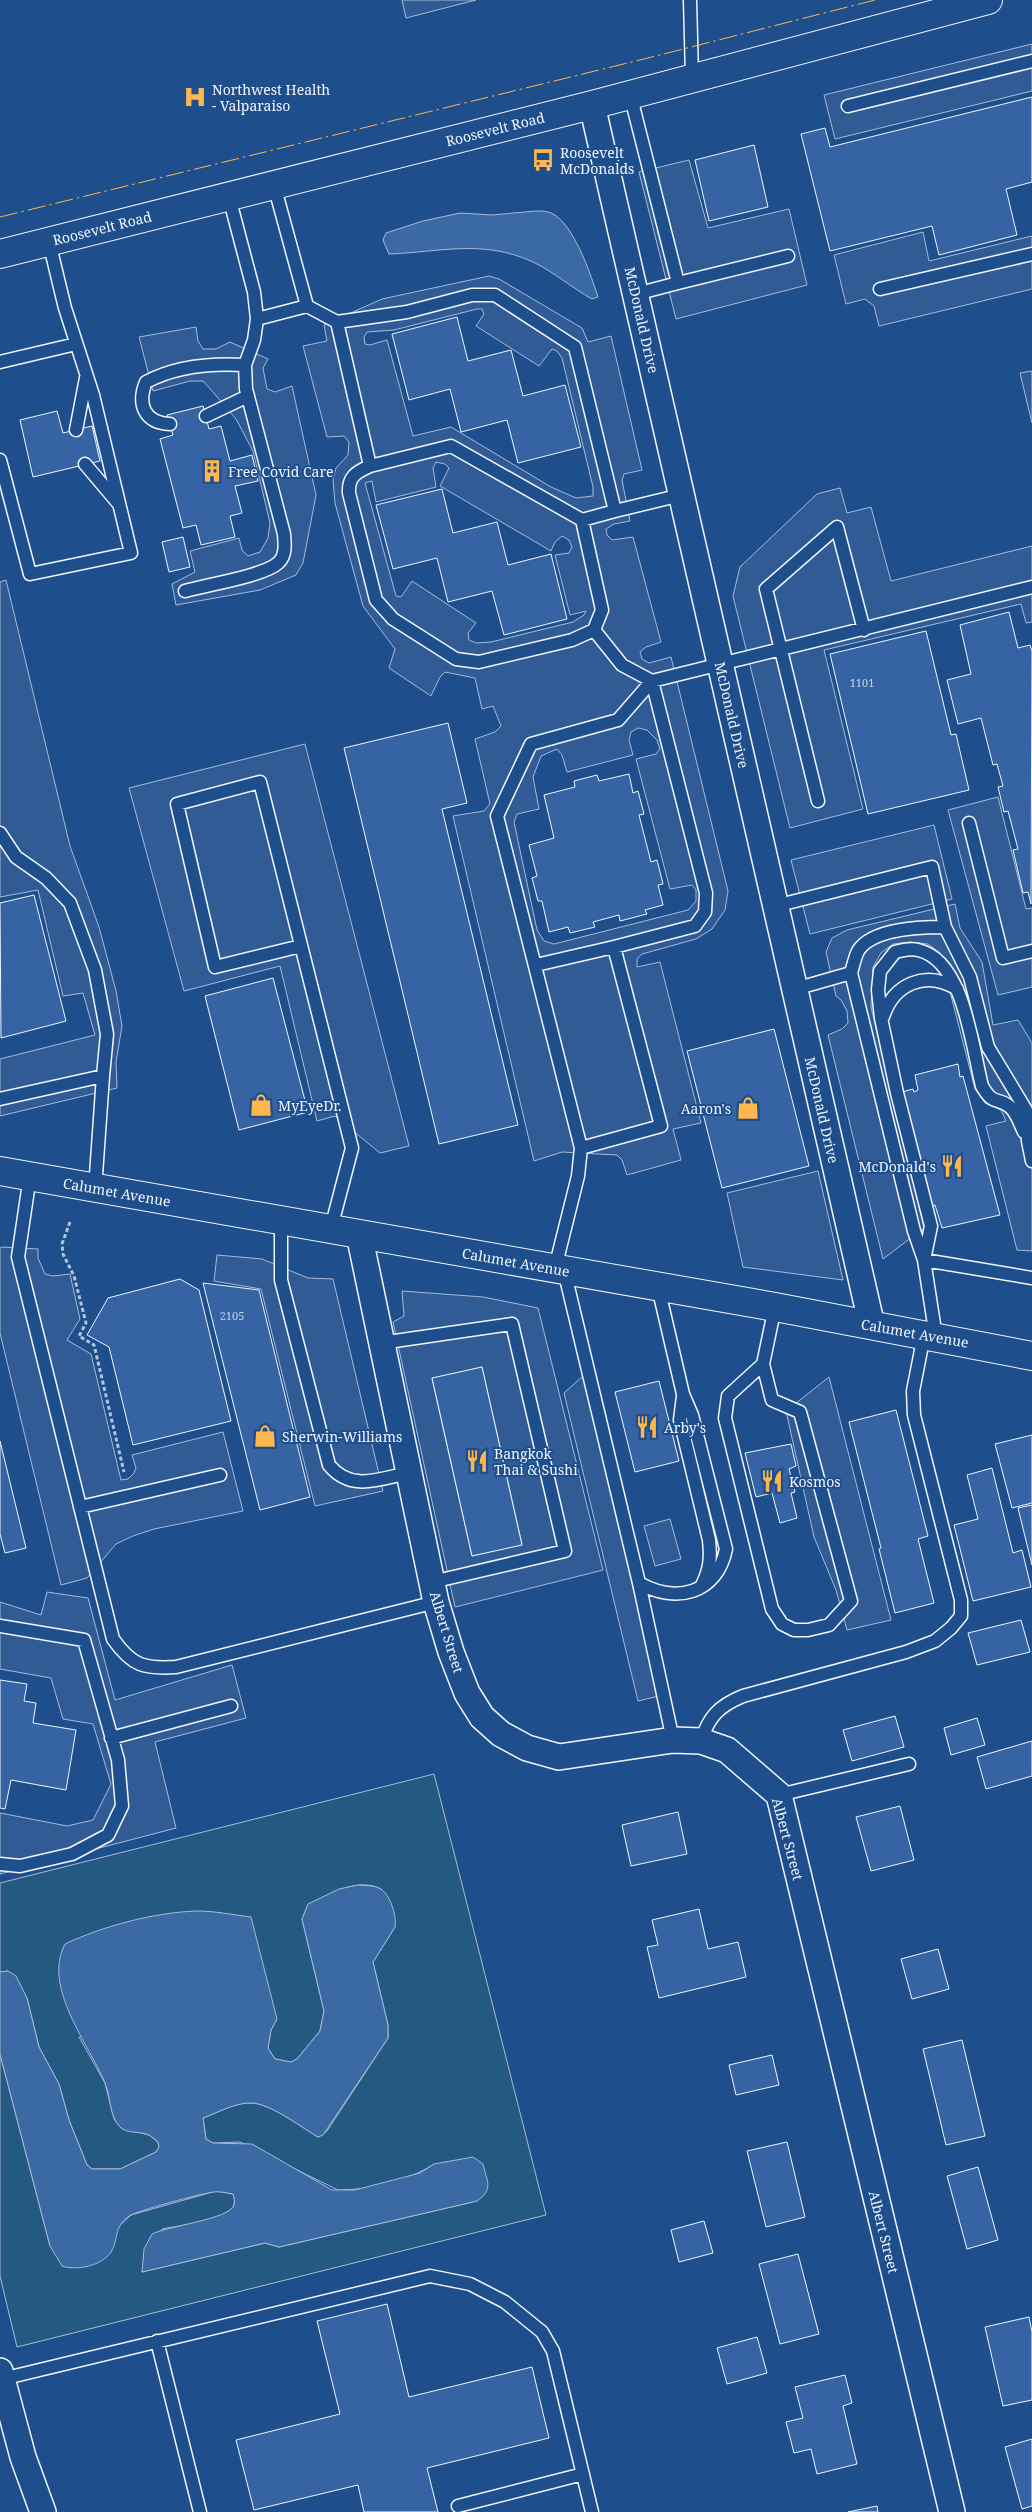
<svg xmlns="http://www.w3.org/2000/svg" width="1032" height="2512" viewBox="0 0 1032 2512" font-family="'Noto Serif',serif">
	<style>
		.green { fill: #245a82; stroke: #a8bbd7 }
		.parking { fill: #305b95; stroke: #a8bbd7; fill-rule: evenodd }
		.water { fill: #3b69a3; stroke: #a8bbd7 }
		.building { fill: #3563a3; stroke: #f2f6ff }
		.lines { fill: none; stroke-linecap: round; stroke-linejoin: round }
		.lane-casing { stroke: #f2f6ff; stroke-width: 15 }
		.street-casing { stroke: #f2f6ff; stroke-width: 28 }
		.secondary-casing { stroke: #f2f6ff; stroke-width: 30 }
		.path { stroke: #b3c4dc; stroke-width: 3; stroke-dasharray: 4 2.5; stroke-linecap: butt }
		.lane { stroke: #1f4e8c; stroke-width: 12 }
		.street { stroke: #1f4e8c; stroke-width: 25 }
		.secondary { stroke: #1f4e8c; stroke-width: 28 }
		.power { stroke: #ffb74d; stroke-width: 1; stroke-dasharray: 18 4 2.5 4; stroke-linecap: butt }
		.labels { text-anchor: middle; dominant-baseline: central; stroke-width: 4; stroke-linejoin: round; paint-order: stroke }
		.number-label { font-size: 11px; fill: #c3d1e8 }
		.poi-label { font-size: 14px; fill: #f2f6ff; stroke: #1f4e8c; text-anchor: start }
		.street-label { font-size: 14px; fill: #f2f6ff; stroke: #1f4e8c }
	</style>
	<rect width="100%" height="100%" fill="#1f4e8c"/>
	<path class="green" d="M 434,1774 L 546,2215 L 17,2347 L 0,2276 L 0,2054 L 50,2246 L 111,2252 L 118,2227 L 131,2215 L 216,2191 L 233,2194 C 234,2197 235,2202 234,2205 C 230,2220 176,2226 162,2229 L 142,2272 L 265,2243 L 279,2247 L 477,2201 L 434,2164 C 408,2181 369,2190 338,2190 L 240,2142 L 213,2143 L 206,2139 L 203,2118 C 217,2113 236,2102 251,2103 C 270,2103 301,2127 318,2137 L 327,2131 L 388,2038 L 388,2025 L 373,1962 L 395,1927 L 381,1889 C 358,1877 329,1894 308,1905 L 302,1919 L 324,2011 L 320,2031 L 297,2059 L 291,2062 L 275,2059 L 268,2048 L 271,2030 L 277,2019 L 79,2037 L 105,2083 L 114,2119 L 121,2128 L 149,2135 L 158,2142 L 159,2147 L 156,2152 L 120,2169 L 92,2169 L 87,2165 L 69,2120 L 59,2084 L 39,2047 L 27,1998 L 8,1971 L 0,1972 L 0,1883 Z"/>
	<path class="parking" d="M 402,0 L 476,0 L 406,18 Z
		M 1032,44 L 1032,91 L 835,139 L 824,95 Z
		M 689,160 L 708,228 L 789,209 L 807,285 L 676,319 L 639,172 Z
		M 923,232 L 929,261 L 1032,236 L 1032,289 L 879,326 L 874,306 L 865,299 L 846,304 L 834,255 Z
		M 489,276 L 499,279 L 582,328 L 588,342 L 611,336 L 642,470 L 624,474 L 622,480 L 630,521 L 614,524 L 606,529 L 607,535 L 612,540 L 633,537 L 661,642 L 646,647 L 640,652 L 642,659 L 649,663 L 671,657 L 728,891 L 725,910 L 712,929 L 696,939 L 642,954 L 637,959 L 637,967 L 660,962 L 701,1123 L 673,1129 L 681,1160 L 627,1175 L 622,1160 L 617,1155 L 562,1152 L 534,1161 L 453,816 L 484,811 L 490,804 L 475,739 L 495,732 L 501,726 L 493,706 L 482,709 L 475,678 L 445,672 L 440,677 L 431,696 L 389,668 L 395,649 L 363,606 L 335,503 L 333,479 L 336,468 L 348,455 L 349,442 L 344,436 L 327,437 L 303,346 L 327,341 L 324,325 L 382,299 ZM 477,309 L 482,309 L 484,314 L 476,326 L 539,366 L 552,349 L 557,351 L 562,358 L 593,487 L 593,496 L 576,498 L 551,487 L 451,427 L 413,436 L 387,340 L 370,345 L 365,344 L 364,337 L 367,332 L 394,330 ZM 436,462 L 445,464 L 449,468 L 440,486 L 551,551 L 555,542 L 562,536 L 569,540 L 572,547 L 569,553 L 555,555 L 570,615 L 586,611 L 584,615 L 573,622 L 491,642 L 476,643 L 469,640 L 468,633 L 476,623 L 412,581 L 401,597 L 396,596 L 365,483 L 372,481 L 376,502 L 436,487 L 433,468 ZM 638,728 L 647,730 L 657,740 L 660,749 L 656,754 L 636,759 L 670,889 L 692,885 L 696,890 L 696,901 L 688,910 L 554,944 L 544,941 L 537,930 L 514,822 L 517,814 L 539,809 L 533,777 L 541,756 L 557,749 L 562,755 L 567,772 L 633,755 L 629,740 L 631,732 Z
		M 196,327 L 198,341 L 203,349 L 216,349 L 230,342 L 268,359 L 263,368 L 267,389 L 275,392 L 292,386 L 316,495 L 303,563 L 296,575 L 260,590 L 176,605 L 172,584 L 195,572 L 190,551 L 239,538 L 242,550 L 248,556 L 260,552 L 268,538 L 270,523 L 253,451 L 236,419 L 212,391 L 203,381 L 190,381 L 153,391 L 139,337 Z
		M 1032,371 L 1032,423 L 1020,373 Z
		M 840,488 L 847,513 L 871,507 L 891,581 L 1032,546 L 1032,622 L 1026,623 L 1021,604 L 824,650 L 863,809 L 790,828 L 733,596 L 740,567 L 817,494 Z
		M 6,580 L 70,846 L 99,927 L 116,991 L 122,1026 L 116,1062 L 117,1088 L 0,1116 L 0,1059 L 95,1035 L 83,993 L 63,996 L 38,890 L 0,897 L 0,582 Z
		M 305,744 L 409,1146 L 380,1153 L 335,1116 L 317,1121 L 280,966 L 184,991 L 129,788 Z
		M 998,797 L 1026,909 L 1032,908 L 1032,987 L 998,995 L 948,810 Z
		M 934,825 L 952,899 L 810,934 L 791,860 Z
		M 955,904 L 960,928 L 982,962 L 993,1025 L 1018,1020 L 1032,1043 L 1032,1251 L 1017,1250 L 986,1126 L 1006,1121 L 1001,1110 L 985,1103 L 975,1089 L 940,953 L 928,944 L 909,942 L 893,944 L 881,953 L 873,967 L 871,1007 L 924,1228 L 883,1259 L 828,1035 L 842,1029 L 848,1023 L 847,1011 L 841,1000 L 836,996 L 826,952 L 832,938 L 847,930 Z
		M 818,1171 L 843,1280 L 743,1267 L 727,1193 Z
		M 3,1247 L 38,1249 L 38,1258 L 45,1274 L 53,1276 L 70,1274 L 80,1319 L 67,1340 L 91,1354 L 121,1480 L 128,1479 L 134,1473 L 136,1468 L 132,1455 L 223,1432 L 243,1511 L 154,1529 L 133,1536 L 116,1544 L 87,1578 L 61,1585 L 0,1333 L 0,1248 Z
		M 217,1255 L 262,1259 L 308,1278 L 333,1279 L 383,1491 L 315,1506 L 261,1289 L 214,1281 Z
		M 402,1291 L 483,1297 L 538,1308 L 603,1570 L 455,1607 L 393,1322 L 404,1316 ZM 482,1367 L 522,1544 L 472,1556 L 432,1379 Z
		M 583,1376 L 659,1696 L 638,1701 L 564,1393 Z
		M 829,1377 L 891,1620 L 847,1630 L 836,1590 L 814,1537 L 786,1411 Z
		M 670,1519 L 681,1559 L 655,1566 L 644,1526 Z
		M 47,1592 L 88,1598 L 115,1700 L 232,1665 L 246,1718 L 155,1742 L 176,1828 L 0,1874 L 0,1813 L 67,1826 L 93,1820 L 111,1784 L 93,1724 L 63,1719 L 51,1678 L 0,1669 L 0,1602 L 41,1615 Z"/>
	<path class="water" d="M 536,211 C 541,211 547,211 551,213 C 573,222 591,275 598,297 L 592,299 C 572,288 554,272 533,262 C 483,239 441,252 389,254 L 383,240 L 386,233 L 423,221 L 460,213 L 492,215 Z
		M 358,1885 C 365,1886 373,1885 379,1888 C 390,1893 397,1916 395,1927 L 373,1962 L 388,2025 L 388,2038 L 323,2135 L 318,2137 C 301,2127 271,2104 252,2103 C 236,2102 217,2113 203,2118 L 206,2139 L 213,2143 L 252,2144 L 332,2190 L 355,2190 L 420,2173 L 434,2164 L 473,2157 L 483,2164 C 487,2182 494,2189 477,2201 L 279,2247 L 265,2243 L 142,2272 L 144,2249 L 152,2234 C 168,2226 230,2219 234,2205 C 235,2202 234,2197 233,2194 C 227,2193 220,2191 214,2192 C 203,2193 136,2211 129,2216 C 113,2228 119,2239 111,2252 C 102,2266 76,2271 62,2266 L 50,2246 L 0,2054 L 0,1972 L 8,1971 L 16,1976 L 27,1998 L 39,2047 L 59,2084 L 69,2120 L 87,2165 L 92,2169 L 120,2169 L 156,2152 L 159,2147 L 158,2142 C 156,2140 152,2137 149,2135 C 140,2131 127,2134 120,2127 C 109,2116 111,2097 105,2083 C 89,2044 42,1987 65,1944 C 103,1926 156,1912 198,1911 C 215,1911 234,1915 251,1917 L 277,2019 L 271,2030 L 268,2048 L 275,2059 L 291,2062 L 297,2059 L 320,2031 L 324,2011 L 302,1919 L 308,1904 L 339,1889 Z"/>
	<path class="building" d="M 1032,97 L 1032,182 L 1006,189 L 1017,235 L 939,255 L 932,226 L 830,251 L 801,134 L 825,128 L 830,147 Z
		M 754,145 L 768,207 L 709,221 L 695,160 Z
		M 457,317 L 468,361 L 511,350 L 523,396 L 565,385 L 581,447 L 518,463 L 507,420 L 461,432 L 450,389 L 409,400 L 392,334 Z
		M 203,406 L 209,429 L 221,426 L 230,461 L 252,455 L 258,481 L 235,486 L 242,513 L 230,516 L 235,537 L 201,545 L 196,525 L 183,528 L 160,439 L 173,435 L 167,415 Z
		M 57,411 L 63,433 L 92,426 L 100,461 L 33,477 L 20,420 Z
		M 442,489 L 453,533 L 497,522 L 508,565 L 551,554 L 567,619 L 504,635 L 492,591 L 448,602 L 437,558 L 393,569 L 376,505 Z
		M 183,537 L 190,567 L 169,572 L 162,542 Z
		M 1009,612 L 1018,648 L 1030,645 L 1032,651 L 1031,904 L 1028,892 L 1023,893 L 1013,850 L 1018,849 L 1008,811 L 1004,812 L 998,787 L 1003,786 L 997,764 L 993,765 L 981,718 L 958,724 L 947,680 L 971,674 L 960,625 Z
		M 926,631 L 951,735 L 956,734 L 969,790 L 868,814 L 830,654 Z
		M 448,723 L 467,803 L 442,809 L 518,1125 L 439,1144 L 344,748 Z
		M 629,774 L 633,793 L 638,791 L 644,814 L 639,815 L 651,862 L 657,860 L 663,884 L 658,885 L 663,905 L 645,910 L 647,914 L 620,921 L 619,915 L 593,922 L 595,927 L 570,933 L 568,927 L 549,932 L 542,901 L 538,901 L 532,878 L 537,876 L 529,845 L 554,838 L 544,795 L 575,787 L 574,781 L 597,775 L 599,781 Z
		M 34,895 L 66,1021 L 1,1038 L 0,903 Z
		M 273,978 L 308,1112 L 239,1130 L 205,996 Z
		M 774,1029 L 809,1166 L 722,1188 L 687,1051 Z
		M 958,1064 L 960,1077 L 963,1076 L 1000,1215 L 942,1228 L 935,1205 L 927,1207 L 902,1092 L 913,1089 L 914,1092 L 918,1090 L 915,1075 Z
		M 180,1279 L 199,1290 L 231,1421 L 133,1445 L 109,1347 L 87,1335 L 108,1298 Z
		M 203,1283 L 259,1290 L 310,1497 L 260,1510 Z
		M 482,1367 L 522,1545 L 472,1556 L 432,1378 Z
		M 659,1381 L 679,1461 L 635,1472 L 615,1392 Z
		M 896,1410 L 928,1536 L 918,1539 L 934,1603 L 895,1613 L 879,1549 L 881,1548 L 849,1422 Z
		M 1032,1435 L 1032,1503 L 1012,1508 L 995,1444 Z
		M 0,1441 L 26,1548 L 5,1553 L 0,1534 Z
		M 791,1444 L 796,1466 L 789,1469 L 795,1492 L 791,1493 L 797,1518 L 780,1523 L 772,1493 L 756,1497 L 745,1453 Z
		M 992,1468 L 1013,1553 L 1022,1550 L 1031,1587 L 973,1601 L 954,1525 L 978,1519 L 967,1475 Z
		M 1032,1505 L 1032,1565 L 1018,1508 Z
		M 1021,1620 L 1030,1652 L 977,1665 L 968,1633 Z
		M 0,1680 L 27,1684 L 24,1701 L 36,1703 L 33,1723 L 76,1730 L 66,1790 L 11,1780 L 5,1809 L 0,1808 Z
		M 895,1716 L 904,1747 L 852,1761 L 843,1730 Z
		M 977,1718 L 985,1745 L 951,1755 L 944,1728 Z
		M 1032,1741 L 1032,1776 L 986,1789 L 977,1757 Z
		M 900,1806 L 914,1860 L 871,1871 L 856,1817 Z
		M 678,1812 L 687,1854 L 631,1866 L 622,1825 Z
		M 699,1909 L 708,1949 L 738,1942 L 746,1977 L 659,1998 L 647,1947 L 658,1945 L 652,1920 Z
		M 938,1949 L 949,1989 L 912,1999 L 901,1959 Z
		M 962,2040 L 985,2136 L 946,2145 L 923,2049 Z
		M 772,2055 L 779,2085 L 736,2095 L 729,2065 Z
		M 787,2142 L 805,2217 L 766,2227 L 747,2151 Z
		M 978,2167 L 998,2240 L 967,2249 L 947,2176 Z
		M 704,2221 L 713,2253 L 679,2262 L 671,2230 Z
		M 798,2254 L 819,2334 L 780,2344 L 759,2264 Z
		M 387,2304 L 409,2397 L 532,2367 L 549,2438 L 427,2468 L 438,2512 L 364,2512 L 358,2485 L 254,2510 L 236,2440 L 340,2414 L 317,2321 Z
		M 1029,2317 L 1032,2332 L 1032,2400 L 1003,2406 L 985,2327 Z
		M 757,2337 L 767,2373 L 727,2384 L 717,2348 Z
		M 845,2375 L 852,2403 L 843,2406 L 857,2464 L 817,2474 L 811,2449 L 794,2453 L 786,2422 L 803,2418 L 795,2387 Z
		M 1032,2439 L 1032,2506 L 1022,2509 L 1005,2447 Z
		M 877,2506 L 878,2512 L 848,2512 Z"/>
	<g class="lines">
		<defs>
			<path id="lane" d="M 690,0 L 692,77
				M 630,94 L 678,283 L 636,294
				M 848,106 L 1032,61
				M 274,185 L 307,306 L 337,322 L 407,312 L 472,295 L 495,295 L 575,347 L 615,511 L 681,495
				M 678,283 L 788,256
				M 880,289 L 1032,254
				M 257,319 L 307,306
				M 337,322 L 370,466 L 451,446 L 582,520 L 615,511
				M 0,362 L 76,344
				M 206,416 L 248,396
				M 170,424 C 144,423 137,404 146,382 C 176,366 211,363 245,365
				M 76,430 L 86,378
				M 0,460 L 30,574 L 131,553 L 93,395 L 65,308 L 49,242
				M 85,464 L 118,503
				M 370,466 C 356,472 348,477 349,493 L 376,600 L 393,619 L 456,659 L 479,662 L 572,640 L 594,630 L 602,610 L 582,520
				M 185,591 C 205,585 264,576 278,563 C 286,556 285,545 284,534 L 246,389 L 245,365 L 254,340 L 257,319 L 254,292 L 229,197
				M 818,801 L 766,589 L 837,527 L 864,630
				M 969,823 L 1003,958 L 1032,951
				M 0,833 L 16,857 L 46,878 L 70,903 L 95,970 L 107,1034 L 103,1076
				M 775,906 L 932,867 L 945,927
				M 301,946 L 215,967 L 177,804 L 260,782 L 352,1148 L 331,1228
				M 536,965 L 614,947
				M 795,989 L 851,973
				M 883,1017 C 894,983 926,970 957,989
				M 0,1099 L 103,1076 L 95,1189
				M 1024,1132 C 1020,1124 1017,1113 1010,1107 C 997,1096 994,1107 982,1086 C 972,1047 964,960 918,950 C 911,948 902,950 895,952 L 880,971 L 878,990 L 881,1018 L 897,1093 L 931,1226 L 924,1260 L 1032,1278
				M 581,1148 L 661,1126 L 614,947 L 695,926 L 705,912 L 706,893 L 652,681 L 622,665 L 594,630
				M 30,1176 L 18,1257 L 113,1639 C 132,1666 144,1669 176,1667 L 436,1602
				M 281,1219 L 281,1280 L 329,1465 C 351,1492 379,1479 408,1473
				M 555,1268 L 578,1176 L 581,1148 L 497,816 L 531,744 L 618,720 L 652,681 L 1032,587
				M 564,1270 L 639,1583 L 673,1740
				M 936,1337 L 924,1260 L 914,1231 L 851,973 C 853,966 855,957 858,951 C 872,928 922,927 945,927 L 970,977 L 988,1047 L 1026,1110 L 1028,1141 L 1032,1161
				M 381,1343 L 512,1324 L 565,1551 L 432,1582
				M 763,1364 L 728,1396 L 725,1418 L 772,1609 L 782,1624 L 794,1630 L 808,1630 L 829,1625 L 851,1601 L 800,1412 L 772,1400 L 763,1364 L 775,1307
				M 683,1396 L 680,1420 L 709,1540 C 711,1558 710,1569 702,1585
				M 80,1507 L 220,1475
				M 639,1583 C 676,1604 717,1594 726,1549 L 692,1415 L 683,1394 L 658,1287
				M 0,1626 L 84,1640 L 118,1760 L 122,1806 L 108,1835 L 72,1854 L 20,1866 L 0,1864
				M 111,1738 L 231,1706
				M 701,1741 C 709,1716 719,1706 743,1696 L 906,1652 L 935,1641 L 951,1628 L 961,1616 L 961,1600 L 914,1415 L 913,1391 L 924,1335
				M 779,1795 L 909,1764
				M 157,2341 L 200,2512
				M 2,2379 L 430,2276 L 470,2284 L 505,2302 L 542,2332 L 553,2351 L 592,2512
				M 458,2506 L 583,2474"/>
			<path id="street" d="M 592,105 L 872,1326
				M 359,1234 L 436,1602 L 451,1652 L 467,1693 L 482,1717 L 501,1734 L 527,1748 L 559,1757 L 673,1740 L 701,1741 L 727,1750 L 779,1795 L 952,2512
				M 0,2371 L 23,2457 L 43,2512"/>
			<path id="secondary" d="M 0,254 L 592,105 L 988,0
				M 0,1171 L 775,1307 L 1032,1356"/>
		</defs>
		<use href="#lane" class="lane-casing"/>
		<use href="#street" class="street-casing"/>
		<use href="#secondary" class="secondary-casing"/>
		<path class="path" d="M 70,1222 L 62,1244 L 63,1254 L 74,1276 L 86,1323 L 79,1336 L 94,1345 L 124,1472"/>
		<use href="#lane" class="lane"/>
		<use href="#street" class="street"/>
		<use href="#secondary" class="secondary"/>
		<path class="power" d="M 0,217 L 648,58 L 875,0"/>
	</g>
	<defs>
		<symbol id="hospital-bare" viewBox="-9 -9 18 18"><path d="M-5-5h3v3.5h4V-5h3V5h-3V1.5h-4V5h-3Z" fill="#ffb74d" stroke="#1f4e8c" stroke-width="2.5" paint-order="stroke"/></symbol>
		<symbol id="bus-bare" viewBox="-9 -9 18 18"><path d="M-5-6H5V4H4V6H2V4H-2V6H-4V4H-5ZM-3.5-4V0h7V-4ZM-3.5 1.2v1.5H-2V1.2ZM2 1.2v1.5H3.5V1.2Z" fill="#ffb74d" stroke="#1f4e8c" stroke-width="2.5" paint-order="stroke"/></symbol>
		<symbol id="building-bare" viewBox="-9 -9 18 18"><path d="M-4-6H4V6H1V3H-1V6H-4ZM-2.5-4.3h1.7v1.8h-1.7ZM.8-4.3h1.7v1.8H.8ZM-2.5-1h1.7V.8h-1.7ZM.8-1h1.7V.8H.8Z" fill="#ffb74d" stroke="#1f4e8c" stroke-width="2.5" paint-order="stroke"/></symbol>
		<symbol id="shop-bare" viewBox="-9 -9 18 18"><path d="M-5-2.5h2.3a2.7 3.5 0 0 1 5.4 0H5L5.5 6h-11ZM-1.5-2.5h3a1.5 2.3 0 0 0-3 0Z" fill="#ffb74d" stroke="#1f4e8c" stroke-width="2.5" paint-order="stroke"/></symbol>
		<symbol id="restaurant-bare" viewBox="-9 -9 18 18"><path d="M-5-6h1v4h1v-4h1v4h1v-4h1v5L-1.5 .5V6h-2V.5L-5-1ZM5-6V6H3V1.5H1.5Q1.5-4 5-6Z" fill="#ffb74d" stroke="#1f4e8c" stroke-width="2.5" paint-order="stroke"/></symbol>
	</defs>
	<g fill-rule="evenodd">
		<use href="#hospital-bare" x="179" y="81" width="32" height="32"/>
		<use href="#bus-bare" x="527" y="144" width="32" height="32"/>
		<use href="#building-bare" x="196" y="455" width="32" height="32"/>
		<use href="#shop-bare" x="245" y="1089" width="32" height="32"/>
		<use href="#shop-bare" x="732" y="1092" width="32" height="32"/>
		<use href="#restaurant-bare" x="936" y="1150" width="32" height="32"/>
		<use href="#restaurant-bare" x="631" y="1411" width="32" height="32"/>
		<use href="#shop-bare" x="249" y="1420" width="32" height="32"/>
		<use href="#restaurant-bare" x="461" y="1445" width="32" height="32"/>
		<use href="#restaurant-bare" x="756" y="1465" width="32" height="32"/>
	</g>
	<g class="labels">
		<g class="number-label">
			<text x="862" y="682">1101</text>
			<text x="232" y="1315">2105</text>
		</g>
		<g class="poi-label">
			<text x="212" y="89">Northwest Health<tspan x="212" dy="16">- Valparaiso</tspan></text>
			<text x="560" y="152">Roosevelt<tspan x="560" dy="16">McDonalds</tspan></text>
			<text x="228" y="471">Free Covid Care</text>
			<text x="278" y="1105">MyEyeDr.</text>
			<text x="731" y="1108" text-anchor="end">Aaron's</text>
			<text x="936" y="1166" text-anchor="end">McDonald's</text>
			<text x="664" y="1427">Arby's</text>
			<text x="282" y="1436">Sherwin-Williams</text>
			<text x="494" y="1453">Bangkok<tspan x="494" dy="16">Thai &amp; Sushi</tspan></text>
			<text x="789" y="1481">Kosmos</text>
		</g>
		<g class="street-label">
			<text transform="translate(495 129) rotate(-14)">Roosevelt Road</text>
			<text transform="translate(102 228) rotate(-14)">Roosevelt Road</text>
			<text transform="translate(642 320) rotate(77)">McDonald Drive</text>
			<text transform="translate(732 715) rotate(77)">McDonald Drive</text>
			<text transform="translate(822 1110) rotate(77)">McDonald Drive</text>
			<text transform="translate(117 1192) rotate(10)">Calumet Avenue</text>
			<text transform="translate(516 1262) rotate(10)">Calumet Avenue</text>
			<text transform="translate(915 1333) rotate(10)">Calumet Avenue</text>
			<text transform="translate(447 1632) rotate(73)">Albert Street</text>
			<text transform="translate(788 1839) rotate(75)">Albert Street</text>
			<text transform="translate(884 2232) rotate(76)">Albert Street</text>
		</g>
	</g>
</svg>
